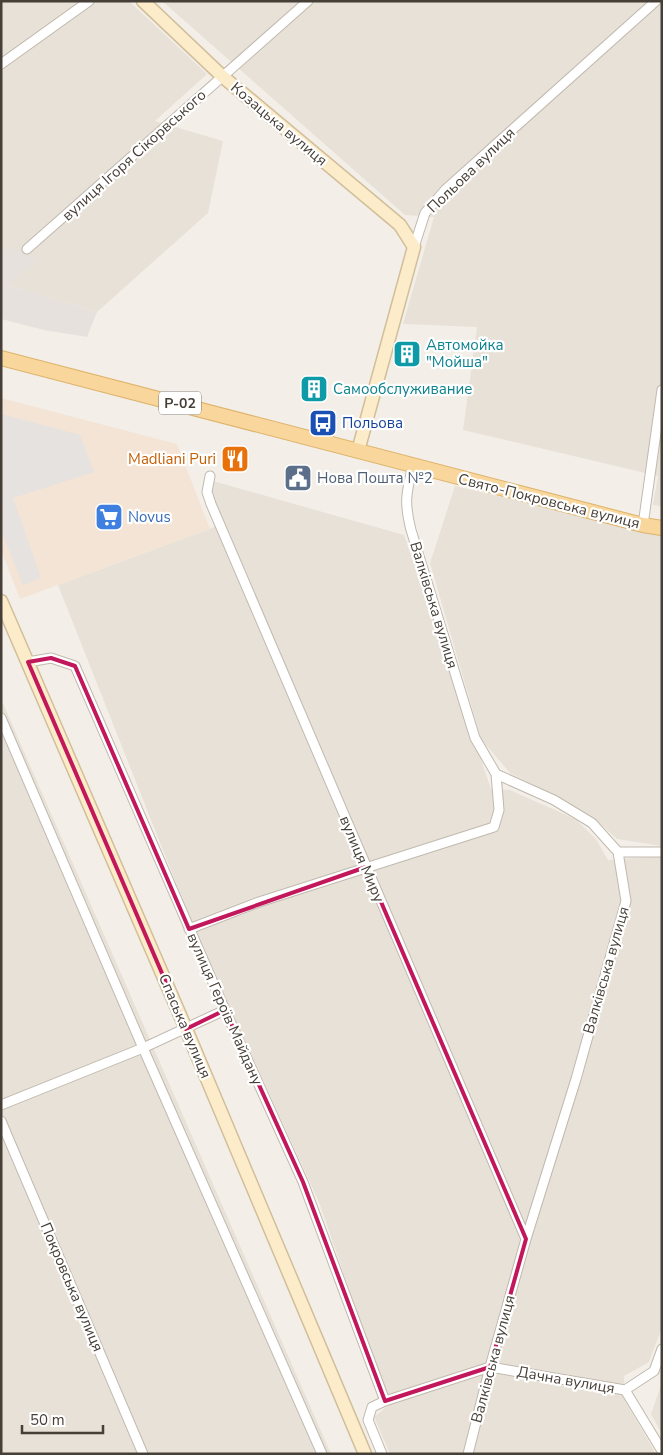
<svg xmlns="http://www.w3.org/2000/svg" width="663" height="1455" viewBox="0 0 663 1455" font-family="'Nunito Sans',sans-serif">
	<style>
		.residential { fill: #e7e1d7 }
		.commercial { fill: #f4e4d5 }
		.industrial { fill: #e6e1dd }
		.parking { fill: #e5e2e0 }
		.lines { fill: none; stroke-linecap: round; stroke-linejoin: round }
		.street-casing { stroke: #c1b9ae; stroke-width: 11 }
		.secondary-casing { stroke: #d1be9a; stroke-width: 15 }
		.primary-casing { stroke: #deb36c; stroke-width: 16 }
		.street { stroke: #fff; stroke-width: 9 }
		.secondary { stroke: #fcecca; stroke-width: 12 }
		.primary { stroke: #f9d79c; stroke-width: 14 }
		.marked { fill: none; stroke: #c2185b; stroke-width: 4; stroke-linejoin: round }
		.labels { text-anchor: middle; dominant-baseline: central; stroke-width: 4.5; stroke-linejoin: round; paint-order: stroke }
		.shield { fill: #fff; stroke: #7e7973; stroke-width: 1 }
		.shield-label { font-size: 14px; font-weight: bold; fill: #463f37 }
		.street-label { font-size: 15px; fill: #463f37; stroke: #fff }
		.culture-label { font-size: 15px; fill: #0d838f; stroke: #fff; text-anchor: start }
		.transit-label { font-size: 15px; fill: #164399; stroke: #fff; text-anchor: start }
		.food-label { font-size: 15px; fill: #c56008; stroke: #fff; text-anchor: end }
		.service-label { font-size: 15px; fill: #4e5e75; stroke: #fff; text-anchor: start }
		.shop-label { font-size: 15px; fill: #366cbe; stroke: #fff; text-anchor: start }
	</style>
	<rect width="100%" height="100%" fill="#f3efe8"/>
	<path class="residential" d="M 1,1 L 129,1 L 207,74 L 155,121 L 223,141 L 208,213 L 97,312 L 8,285 L 1,247 Z
		M 162,1 L 662,1 L 662,506 L 653,505 L 658,476 L 463,430 L 477,327 L 403,324 L 434,217 L 405,215 Z
		M 213,481 L 404,535 L 491,789 L 510,790 L 575,819 L 596,839 L 608,860 L 662,856 L 662,1327 L 649,1362 L 624,1376 L 625,1401 L 656,1454 L 390,1454 L 374,1417 L 389,1405 L 319,1202 L 197,936 L 58,585 L 210,529 L 222,523 L 211,492 Z
		M 455,486 L 662,535 L 662,846 L 617,839 L 594,818 L 560,798 L 510,773 L 481,739 L 430,563 Z
		M 1,699 L 331,1454 L 1,1454 Z
		M 662,1382 L 662,1434 L 651,1414 Z"/>
	<path class="commercial" d="M 1,398 L 177,444 L 210,529 L 20,599 L 1,550 Z"/>
	<path class="industrial" d="M 1,246 L 38,257 L 8,285 L 97,312 L 87,337 L 44,330 L 1,319 Z"/>
	<path class="parking" d="M 1,414 L 80,435 L 94,472 L 13,498 L 41,578 L 23,585 L 1,530 Z"/>
	<g class="lines">
		<defs>
			<path id="street" d="M 1,64 L 89,1
				M 414,247 L 425,213 L 446,189 L 656,1
				M 27,249 L 308,1
				M 413,466 C 406,493 404,503 411,530 L 475,738 L 496,774 L 554,800 L 592,823 L 618,852 L 626,901 L 576,1079 L 526,1239 L 490,1367 L 468,1454
				M 210,476 L 207,492 L 211,504 L 526,1239
				M 643,525 L 662,390
				M 28,662 L 51,658 L 75,666 L 225,1010 L 303,1182 L 385,1401
				M 1,718 L 143,1048 L 322,1454
				M 618,852 L 662,852
				M 189,929 L 259,902 L 494,827 L 499,810 L 496,774
				M 1,1105 L 143,1048 L 225,1010
				M 1,1121 L 143,1454
				M 625,1390 L 654,1371 L 662,1349
				M 382,1454 L 368,1420 L 372,1407 L 385,1401 L 490,1367 L 625,1390 L 662,1451"/>
			<path id="secondary" d="M 143,1 L 222,76 L 400,225 L 414,247 L 358,451
				M 1,601 L 186,1029 L 365,1454"/>
			<path id="primary" d="M 1,358 C 216,412 429,470 643,525 L 662,528"/>
		</defs>
		<use href="#street" class="street-casing"/>
		<use href="#secondary" class="secondary-casing"/>
		<use href="#primary" class="primary-casing"/>
		<use href="#street" class="street"/>
		<use href="#secondary" class="secondary"/>
		<use href="#primary" class="primary"/>
	</g>
	<path class="marked" d="M 51,658 L 75,666 L 189,929 L 366,867 L 526,1239 L 490,1367 L 385,1401 L 303,1182 L 225,1010 L 186,1029 L 28,662 Z"/>
	<defs>
		<symbol id="building-square" viewBox="-11 -11 22 22"><rect x="-9" y="-9" width="18" height="18" rx="4" fill="#0f9aa8" stroke="#fff"/><path d="M-4-6H4V6H1V3H-1V6H-4ZM-2.5-4.3h1.7v1.8h-1.7ZM.8-4.3h1.7v1.8H.8ZM-2.5-1h1.7V.8h-1.7ZM.8-1h1.7V.8H.8Z" fill="#fff"/></symbol>
		<symbol id="bus-square" viewBox="-11 -11 22 22"><rect x="-9" y="-9" width="18" height="18" rx="4" fill="#1a4fb4" stroke="#fff"/><path d="M-5-6H5V4H4V6H2V4H-2V6H-4V4H-5ZM-3.5-4V0h7V-4ZM-3.5 1.2v1.5H-2V1.2ZM2 1.2v1.5H3.5V1.2Z" fill="#fff"/></symbol>
		<symbol id="restaurant-square" viewBox="-11 -11 22 22"><rect x="-9" y="-9" width="18" height="18" rx="4" fill="#e8710a" stroke="#fff"/><path d="M-5-6h1v4h1v-4h1v4h1v-4h1v5L-1.5 .5V6h-2V.5L-5-1ZM5-6V6H3V1.5H1.5Q1.5-4 5-6Z" fill="#fff"/></symbol>
		<symbol id="civic-square" viewBox="-11 -11 22 22"><rect x="-9" y="-9" width="18" height="18" rx="4" fill="#5c6f8a" stroke="#fff"/><path d="M-.6-6.5H3V-4.5H.6V-3L4-1V1h2V6H-6V1h2V-1L-.6-3ZM-1.2 2.5V6h2.4V2.5Z" fill="#fff"/></symbol>
		<symbol id="supermarket-square" viewBox="-11 -11 22 22"><rect x="-9" y="-9" width="18" height="18" rx="4" fill="#3f7fe0" stroke="#fff"/><path d="M-6-5.5h2.5l.6 2H6L4.5 2H-2.5L-4.4-4H-6ZM-1.5 3.2a1.3 1.3 0 1 0 .1 0ZM3 3.2a1.3 1.3 0 1 0 .1 0Z" fill="#fff"/></symbol>
	</defs>
	<g fill-rule="evenodd">
		<use href="#building-square" x="391" y="338" width="32" height="32"/>
		<use href="#building-square" x="298" y="373" width="32" height="32"/>
		<use href="#bus-square" x="307" y="407" width="32" height="32"/>
		<use href="#restaurant-square" x="219" y="443" width="32" height="32"/>
		<use href="#civic-square" x="282" y="462" width="32" height="32"/>
		<use href="#supermarket-square" x="93" y="501" width="32" height="32"/>
	</g>
	<g class="labels">
		<rect class="shield" x="159" y="391.5" width="42" height="23" rx="4"/>
		<g class="shield-label">
			<text x="180" y="403">Р-02</text>
		</g>
		<g class="street-label">
			<text transform="translate(279 124) rotate(40)">Козацька вулиця</text>
			<text transform="translate(134 155) rotate(-42)">вулиця Ігоря Сікорвського</text>
			<text transform="translate(471 170) rotate(-44)">Польова вулиця</text>
			<text transform="translate(549 501) rotate(14)">Свято-Покровська вулиця</text>
			<text transform="translate(434 605) rotate(73)">Валківська вулиця</text>
			<text transform="translate(362 859) rotate(67)">вулиця Миру</text>
			<text transform="translate(606 970) rotate(-74)">Валківська вулиця</text>
			<text transform="translate(225 1009) rotate(66)">вулиця Героїв Майдану</text>
			<text transform="translate(185 1026) rotate(67)">Спаська вулиця</text>
			<text transform="translate(72 1287) rotate(67)">Покровська вулиця</text>
			<text transform="translate(493 1359) rotate(-75)">Валківська вулиця</text>
			<text transform="translate(566 1380) rotate(10)">Дачна вулиця</text>
		</g>
		<g class="culture-label">
			<text x="426" y="345">Автомойка<tspan x="426" dy="17">"Мойша"</tspan></text>
			<text x="333" y="389">Самообслуживание</text>
		</g>
		<g class="transit-label">
			<text x="342" y="423">Польова</text>
		</g>
		<g class="food-label">
			<text x="216" y="459">Madliani Puri</text>
		</g>
		<g class="service-label">
			<text x="317" y="478">Нова Пошта №2</text>
		</g>
		<g class="shop-label">
			<text x="128" y="517">Novus</text>
		</g>
	</g>
	<rect width="663" height="1455" fill="none" stroke="#463f37" stroke-width="5"/>
	<path d="M22 1425v8h81v-8" fill="none" stroke="#463f37" stroke-width="2.5"/>
	<text x="30" y="1425" font-size="15" fill="#463f37" stroke="#ffffff" stroke-width="4" paint-order="stroke">50 m</text>
</svg>
